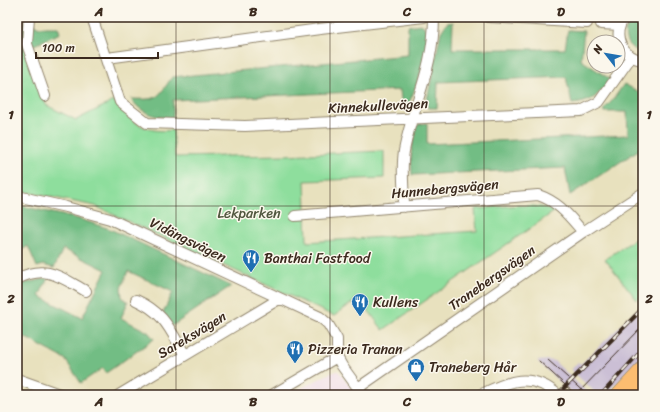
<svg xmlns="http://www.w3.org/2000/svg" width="660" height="412" viewBox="0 0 660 412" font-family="Sriracha,sans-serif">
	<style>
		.built { fill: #ecd1ea }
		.industrial { fill: #cbbfd5 }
		.green { fill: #8ede9d; stroke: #64845e }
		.forest { fill: #72bd84; stroke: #567451 }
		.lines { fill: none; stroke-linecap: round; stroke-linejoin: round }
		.street-casing { stroke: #92866e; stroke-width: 12 }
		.primary-casing { stroke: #92866e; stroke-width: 16 }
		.street { stroke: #fff; stroke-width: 10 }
		.primary { stroke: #fcbd6f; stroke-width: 15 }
		.tram { stroke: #3b2a1e; stroke-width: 1 }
		.rail-casing { stroke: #3b2a1e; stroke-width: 4 }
		.rail { stroke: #fbf7ec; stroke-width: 2.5; stroke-dasharray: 8; stroke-linecap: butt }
		.grid { fill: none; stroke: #3b2a1e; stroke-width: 1; stroke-opacity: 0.55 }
		.labels { text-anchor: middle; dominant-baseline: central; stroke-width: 3; stroke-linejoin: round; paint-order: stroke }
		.street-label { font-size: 14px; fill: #3b2a1e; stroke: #fbf7ec }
		.park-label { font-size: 14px; fill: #50573e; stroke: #fbf7ec }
		.poi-label { font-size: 14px; fill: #3b2a1e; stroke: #fbf7ec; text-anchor: start }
		.neatline { fill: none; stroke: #3b2a1e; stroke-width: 1.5 }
		.grid-label { font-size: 13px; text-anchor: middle; font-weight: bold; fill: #3b2a1e }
	</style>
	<rect width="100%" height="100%" fill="#fbf7ec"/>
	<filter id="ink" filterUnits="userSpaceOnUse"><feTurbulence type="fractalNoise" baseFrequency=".025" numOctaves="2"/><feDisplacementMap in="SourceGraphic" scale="8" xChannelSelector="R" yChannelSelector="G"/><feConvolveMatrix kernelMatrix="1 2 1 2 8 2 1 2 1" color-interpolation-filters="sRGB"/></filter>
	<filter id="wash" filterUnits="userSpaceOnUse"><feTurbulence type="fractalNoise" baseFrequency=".012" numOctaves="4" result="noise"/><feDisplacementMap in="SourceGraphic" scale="16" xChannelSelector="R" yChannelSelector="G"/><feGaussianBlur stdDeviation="0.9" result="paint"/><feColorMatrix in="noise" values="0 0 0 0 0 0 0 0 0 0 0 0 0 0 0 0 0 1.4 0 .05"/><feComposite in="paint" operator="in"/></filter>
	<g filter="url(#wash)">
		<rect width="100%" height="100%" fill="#e8e1be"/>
		<path class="built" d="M 338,371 L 357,395 L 288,395 L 329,374 Z"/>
		<path class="industrial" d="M 643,304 L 643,356 L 606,395 L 598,395 L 571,370 L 578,362 L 581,364 Z
			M 548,360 L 554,361 L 590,395 L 574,395 L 537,361 Z"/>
		<path class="green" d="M 26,47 L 46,105 L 76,120 L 114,101 C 131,122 146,134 173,130 L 175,157 L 285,155 L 384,151 L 384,178 L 305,181 L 307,242 L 477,231 L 475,209 C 501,207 531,201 555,211 L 383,330 L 359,298 L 334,316 L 95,206 L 17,190 L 17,53 Z
			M 643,234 L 643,295 L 637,300 L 605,259 Z"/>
		<path class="forest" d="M 636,17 L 643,17 L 643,52 C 623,50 619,27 636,17 Z
			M 17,19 L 40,27 L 58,27 L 60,33 L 17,53 Z
			M 453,22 L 452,49 L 565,49 L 568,30 L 584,31 L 581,60 L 610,79 C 599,96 592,102 572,104 L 566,77 L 438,82 L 437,108 L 428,108 L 426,105 L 441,32 L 447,23 Z
			M 421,24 C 439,33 413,97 405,111 L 402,108 L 400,90 L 173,100 L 173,118 C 155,117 142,114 131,99 C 159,100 157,99 172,77 L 408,55 L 408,26 Z
			M 624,84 L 643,94 L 643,147 L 570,195 L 565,168 L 412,175 L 411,156 L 415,127 L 419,124 L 427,123 L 427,144 L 628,135 L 627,112 L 605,112 L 604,109 L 612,101 Z
			M 17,205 L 79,219 L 110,229 L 231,286 L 172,326 L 163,313 L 173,292 L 128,271 L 121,288 L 122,297 L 128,302 L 121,318 L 148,332 L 154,339 L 106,373 L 103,368 L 81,383 L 65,359 L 17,333 L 17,285 L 48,278 L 39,296 L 82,318 L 106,270 L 63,249 L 54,268 L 43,265 L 37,267 L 28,246 L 17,253 L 17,227 L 22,224 L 17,211 Z"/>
	</g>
	<g filter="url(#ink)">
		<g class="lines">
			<defs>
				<path id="street" d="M 29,17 L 27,44 L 45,96
					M 92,17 L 120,102 L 147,123 L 245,126 L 581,111 L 599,102 L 631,57
					M 488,17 L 587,23
					M 625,17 C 611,34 621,58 643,60
					M 601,24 L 620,25
					M 107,58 L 320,29 L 424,17
					M 17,196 L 66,207 L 110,219 L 320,317 L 328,324 L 337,339 L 337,357 L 342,366 L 363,395
					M 404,207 C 404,189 401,169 404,151 C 413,104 434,68 434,17
					M 295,216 L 538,195 C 559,202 569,216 583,232
					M 17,279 C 47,264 60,277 86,291
					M 136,300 C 165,313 170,330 185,355
					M 17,379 L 62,395
					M 358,388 L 583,232 L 643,193
					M 119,395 L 279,299
					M 272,395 L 337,357
					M 480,395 C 508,381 531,371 558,395"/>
				<path id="primary" d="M 619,395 L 643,369
					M 634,395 L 643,385"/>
			</defs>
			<use href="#street" class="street-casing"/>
			<use href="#primary" class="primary-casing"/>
			<use href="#street" class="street"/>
			<use href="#primary" class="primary"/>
			<path class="tram" d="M 548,360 L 587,395
				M 539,361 L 576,395
				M 576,395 L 643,326"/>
			<defs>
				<path id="rail" d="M 557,395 L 643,308
					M 601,395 L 643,349"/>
			</defs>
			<use href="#rail" class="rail-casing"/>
			<use href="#rail" class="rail"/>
		</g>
	</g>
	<path class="grid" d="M 176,17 L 176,395M 330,17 L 330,395M 484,17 L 484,395M 17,206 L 643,206"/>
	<defs>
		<symbol id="restaurant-pin" viewBox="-11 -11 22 30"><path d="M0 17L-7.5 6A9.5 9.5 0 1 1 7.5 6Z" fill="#1f6fb2" stroke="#fbf7ec"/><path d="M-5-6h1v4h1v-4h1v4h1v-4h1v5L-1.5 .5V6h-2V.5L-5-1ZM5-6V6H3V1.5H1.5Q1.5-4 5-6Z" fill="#fff"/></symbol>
		<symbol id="shop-pin" viewBox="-11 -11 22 30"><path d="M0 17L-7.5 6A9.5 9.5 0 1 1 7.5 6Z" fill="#1f6fb2" stroke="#fbf7ec"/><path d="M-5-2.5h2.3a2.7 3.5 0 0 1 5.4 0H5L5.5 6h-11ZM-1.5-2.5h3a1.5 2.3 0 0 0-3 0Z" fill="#fff"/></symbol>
	</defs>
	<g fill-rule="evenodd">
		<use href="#restaurant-pin" x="241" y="248" width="20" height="27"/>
		<use href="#restaurant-pin" x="350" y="292" width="20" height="27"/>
		<use href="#restaurant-pin" x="285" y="339" width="20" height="27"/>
		<use href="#shop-pin" x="406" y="357" width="20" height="27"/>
	</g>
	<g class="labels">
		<g class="street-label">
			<text transform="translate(378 106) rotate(-3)">Kinnekullevägen</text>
			<text transform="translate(445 189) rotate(-5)">Hunnebergsvägen</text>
			<text transform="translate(188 240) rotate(26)">Vidängsvägen</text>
			<text transform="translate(492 278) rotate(-35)">Tranebergsvägen</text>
			<text transform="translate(192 335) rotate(-31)">Sareksvägen</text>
		</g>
		<g class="park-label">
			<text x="249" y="213">Lekparken</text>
		</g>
		<g class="poi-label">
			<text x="264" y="258">Banthai Fastfood</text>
			<text x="373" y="302">Kullens</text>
			<text x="308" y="349">Pizzeria Tranan</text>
			<text x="429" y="367">Traneberg Hår</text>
		</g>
	</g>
	<rect width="660" height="412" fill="none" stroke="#fbf7ec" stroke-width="44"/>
	<g transform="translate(606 54) rotate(301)"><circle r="19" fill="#fbf7ec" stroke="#aea59a"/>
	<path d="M0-3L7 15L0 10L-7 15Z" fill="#1f6fb2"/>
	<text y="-6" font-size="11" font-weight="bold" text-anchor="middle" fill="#3b2a1e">N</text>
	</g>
	<path d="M36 52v6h122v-6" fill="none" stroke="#3b2a1e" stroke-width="2"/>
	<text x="42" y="52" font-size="12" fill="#3b2a1e" stroke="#fbf7ec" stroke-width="3" paint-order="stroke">100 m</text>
	<rect x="22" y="22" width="616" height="368" class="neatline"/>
	<g class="grid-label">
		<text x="99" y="16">A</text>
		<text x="253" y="16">B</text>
		<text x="407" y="16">C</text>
		<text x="561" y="16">D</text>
		<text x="11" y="119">1</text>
		<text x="649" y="119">1</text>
		<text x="11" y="303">2</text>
		<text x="649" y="303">2</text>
		<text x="99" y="406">A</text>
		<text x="253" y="406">B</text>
		<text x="407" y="406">C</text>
		<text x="561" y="406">D</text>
	</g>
</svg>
